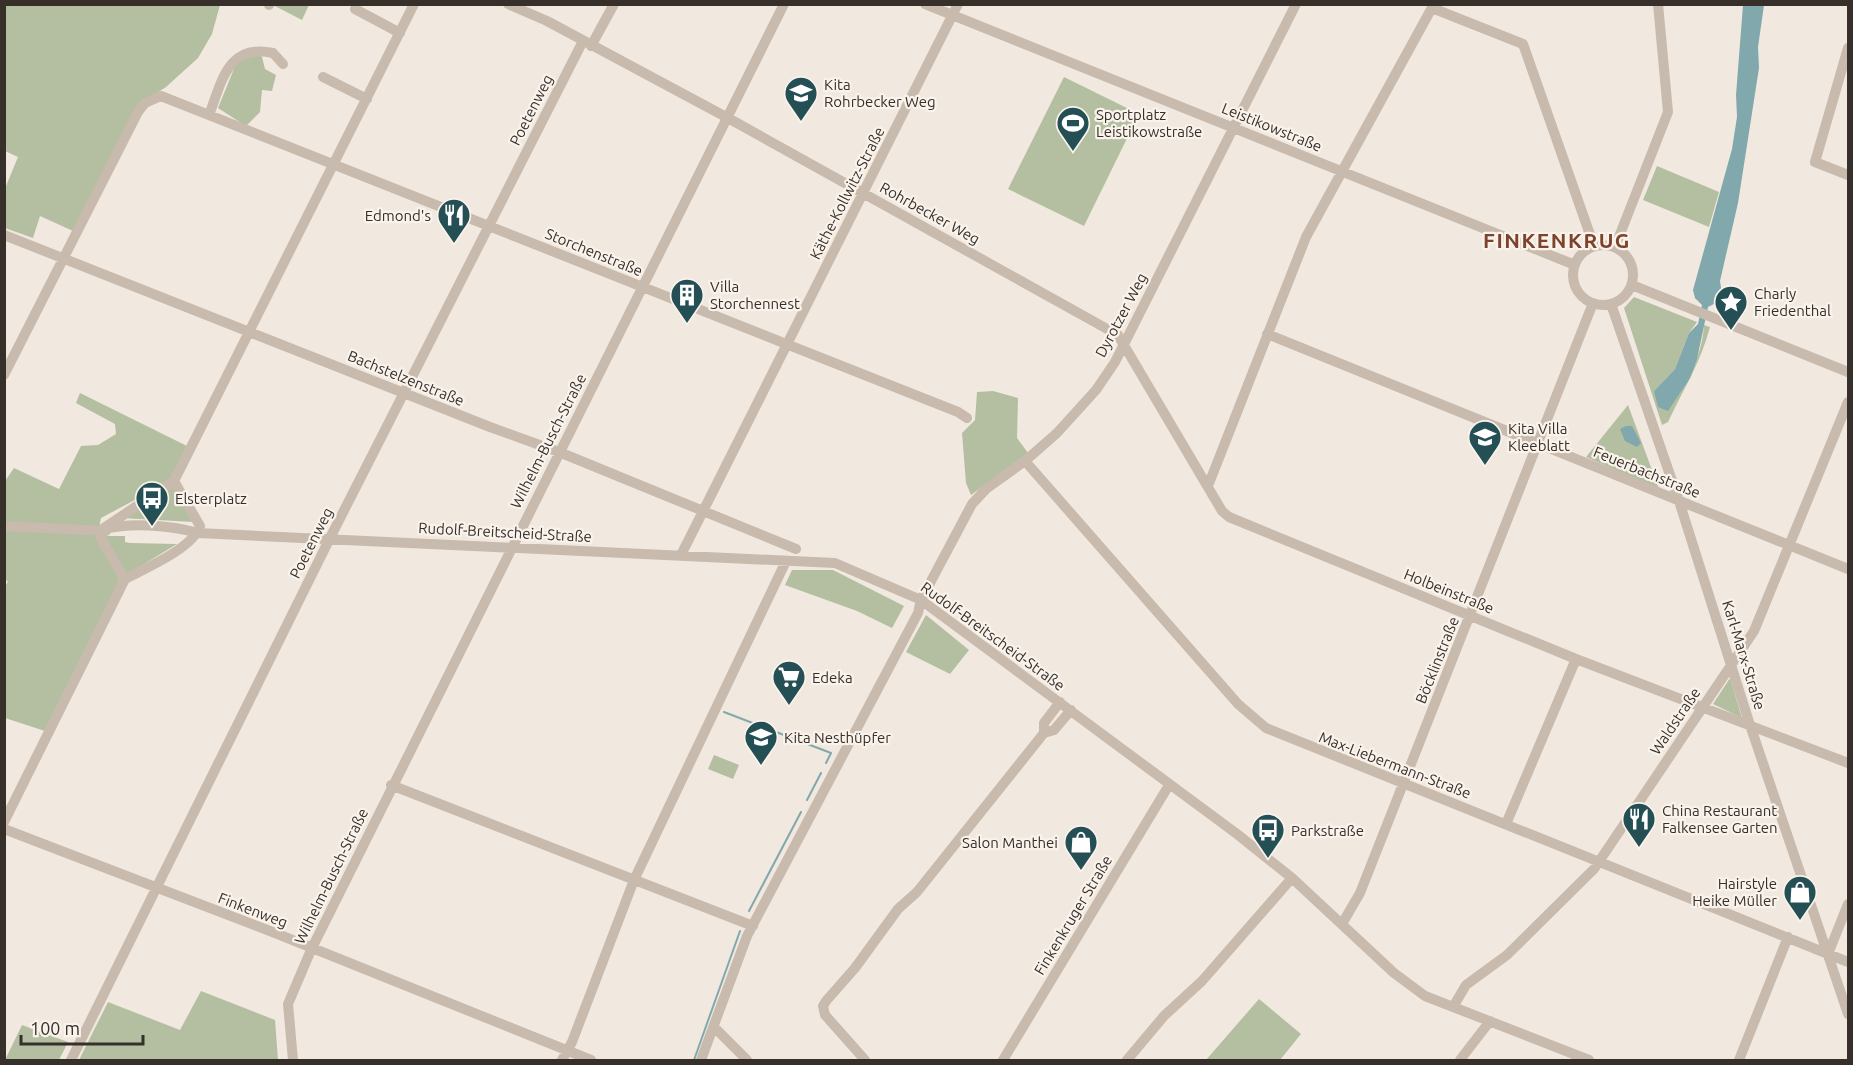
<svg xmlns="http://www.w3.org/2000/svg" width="1853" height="1065" viewBox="0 0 1853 1065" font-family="Ubuntu,sans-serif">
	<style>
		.green { fill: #b3bfa0 }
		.water { fill: #81a8ac }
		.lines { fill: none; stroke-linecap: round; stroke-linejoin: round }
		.stream { stroke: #81a8ac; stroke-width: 2 }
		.minor { stroke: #c8baac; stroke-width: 10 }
		.labels { text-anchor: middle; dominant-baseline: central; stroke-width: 4.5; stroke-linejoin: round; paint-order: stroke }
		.poi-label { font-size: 15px; fill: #372f2a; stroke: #f9f3ec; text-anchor: start }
		.street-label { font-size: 15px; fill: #372f2a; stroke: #f9f3ec }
		.district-label { font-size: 21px; font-weight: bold; letter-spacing: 1.5px; fill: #7f422a; stroke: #f9f3ec }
	</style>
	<rect width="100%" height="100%" fill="#f1e9df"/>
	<path class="green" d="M 271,4 L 309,5 L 302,20 Z
		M 5,5 L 220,5 L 212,34 L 198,58 L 166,87 L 137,106 L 73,231 L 40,216 L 33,238 L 5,228 L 4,191 L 18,157 L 5,151 Z
		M 253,51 L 262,57 L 265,69 L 276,75 L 272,91 L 262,90 L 260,112 L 246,126 L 218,108 L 236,64 Z
		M 1064,77 L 1139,114 L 1084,226 L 1008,189 Z
		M 1657,166 L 1719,192 L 1709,227 L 1643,200 Z
		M 1634,297 L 1697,322 L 1689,333 L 1675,369 L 1654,391 L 1668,410 C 1686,383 1702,358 1704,325 L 1710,327 C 1701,362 1683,390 1668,422 L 1662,425 L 1624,308 Z
		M 993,391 L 1018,398 L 1017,438 L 1028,453 L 971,495 L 966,483 L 962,433 L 975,420 L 977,392 Z
		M 80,393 L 189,447 L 172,480 L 101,518 L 98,533 L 120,581 L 48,732 L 5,718 L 4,589 L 8,581 L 4,580 L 5,481 L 14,468 L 59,489 L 81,446 L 98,445 L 116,434 L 115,424 L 76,403 Z
		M 1628,405 L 1659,489 L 1586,457 Z
		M 173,484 L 194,522 L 121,518 Z
		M 105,536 L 125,536 L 125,542 L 130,543 L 177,544 L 126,575 Z
		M 792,570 L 833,570 L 904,606 L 892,628 L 857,611 L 785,585 Z
		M 926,615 L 969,650 L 950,674 L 906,652 Z
		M 1730,678 L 1742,718 L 1713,704 Z
		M 714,755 L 739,765 L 733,779 L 708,769 Z
		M 201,991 L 275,1020 L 278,1060 L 79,1060 L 108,1002 L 180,1030 Z
		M 1259,999 L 1301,1034 L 1280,1060 L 1206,1060 Z
		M 22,1025 L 68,1042 L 59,1060 L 5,1060 Z"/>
	<path class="water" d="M 1743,5 L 1764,5 L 1758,47 L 1759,68 L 1738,203 L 1720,281 L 1722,294 L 1716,303 L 1708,307 L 1697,359 L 1690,378 L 1668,411 L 1658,407 L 1654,391 L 1675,369 L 1689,333 L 1698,324 L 1702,305 L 1695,298 L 1693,290 L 1732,149 L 1737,117 L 1736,95 Z
		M 1626,426 L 1632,426 L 1641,443 L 1637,447 L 1625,441 L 1620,429 Z"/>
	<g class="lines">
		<path class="stream" d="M 724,712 L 831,753 L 826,763
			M 807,800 L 821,773
			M 749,911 L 801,812
			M 694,1060 L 740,931"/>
		<path class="minor" d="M 508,4 L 547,21 L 728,118 L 1118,335 L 1222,511 L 1229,517 L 1576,659 L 1848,763
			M 925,4 L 1575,265
			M 269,5 L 269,4
			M 1432,8 L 1523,44 L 1594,246
			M 355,9 L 400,33
			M 591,46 L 614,4
			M 1848,48 L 1815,162 L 1848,175
			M 323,77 L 367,99
			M 209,115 C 222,81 228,43 273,53 L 283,64
			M 4,235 L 490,427 L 559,452 L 796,549
			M1573 275a30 30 0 1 1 60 0a30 30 0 1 1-60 0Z
			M 1615,247 L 1668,112 L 1658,4
			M 1632,285 L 1848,372
			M 1611,304 L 1679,501 L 1750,725 L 1848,1014
			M 1267,334 L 1848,569
			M 4,375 L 138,112 L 145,103 L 161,96 L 958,412 L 967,418
			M 1025,461 L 1238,704 L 1266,728 L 1848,962
			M 174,481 L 414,4
			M 1208,486 L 1306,237 L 1434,4
			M 4,526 L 106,531
			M 101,530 C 129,522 170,525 198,533 L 835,563 L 921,600 L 1237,834 L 1292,878 L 1394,973 L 1425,996 L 1589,1060
			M 681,555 L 958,4
			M 125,579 C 146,568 193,548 200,526 L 174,481
			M 125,579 L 101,539 L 101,530 L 174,481
			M 1044,733 L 1044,723 L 1060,702
			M 391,785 L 753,926
			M 4,822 L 125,579
			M 1506,824 L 1576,659
			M 4,829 L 275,933 L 591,1060
			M 1342,924 L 1360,893 L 1593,303
			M 1828,954 L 1848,904
			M 1453,1007 L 1466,985 L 1507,955 L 1594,869 L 1754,631 L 1848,402
			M 714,1027 L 747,1060
			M 71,1060 L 330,538 L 583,41
			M 293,1060 L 288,1004 L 311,950 L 784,4
			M 562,1060 L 572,1042 L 634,880 L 786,561
			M 701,1060 L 747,936 L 918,613 L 921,600 L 972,504 L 986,489 L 1025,461 L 1057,433 L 1096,390 L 1115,362 L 1296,4
			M 865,1060 L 825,1015 L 823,1006 L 826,1001 L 855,968 L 898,909 L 917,892 L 1044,733 L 1054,730 L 1071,710
			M 1003,1060 L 1169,785
			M 1127,1060 L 1164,1016 L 1202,981 L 1292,878
			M 1460,1060 L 1490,1021
			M 1739,1060 L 1788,937"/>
	</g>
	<defs>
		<symbol id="school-pin" viewBox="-11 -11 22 30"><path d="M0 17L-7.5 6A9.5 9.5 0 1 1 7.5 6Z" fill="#234f55" stroke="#f9f3ec"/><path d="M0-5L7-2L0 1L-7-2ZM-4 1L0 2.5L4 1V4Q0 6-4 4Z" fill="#fff"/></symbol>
		<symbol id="stadium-pin" viewBox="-11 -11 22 30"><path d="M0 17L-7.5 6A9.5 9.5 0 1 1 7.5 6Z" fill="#234f55" stroke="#f9f3ec"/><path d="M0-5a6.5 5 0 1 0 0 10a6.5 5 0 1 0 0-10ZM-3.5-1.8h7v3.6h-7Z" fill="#fff"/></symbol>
		<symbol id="restaurant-pin" viewBox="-11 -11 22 30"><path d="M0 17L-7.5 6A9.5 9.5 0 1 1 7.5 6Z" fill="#234f55" stroke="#f9f3ec"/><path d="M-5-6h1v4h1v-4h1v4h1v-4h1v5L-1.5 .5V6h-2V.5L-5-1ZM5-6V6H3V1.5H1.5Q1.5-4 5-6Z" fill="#fff"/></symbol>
		<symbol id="building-pin" viewBox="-11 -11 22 30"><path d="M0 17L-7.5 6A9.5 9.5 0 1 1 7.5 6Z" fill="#234f55" stroke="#f9f3ec"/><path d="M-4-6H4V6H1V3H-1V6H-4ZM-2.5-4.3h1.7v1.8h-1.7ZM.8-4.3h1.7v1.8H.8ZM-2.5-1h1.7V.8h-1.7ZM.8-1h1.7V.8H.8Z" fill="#fff"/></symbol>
		<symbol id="sight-pin" viewBox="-11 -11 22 30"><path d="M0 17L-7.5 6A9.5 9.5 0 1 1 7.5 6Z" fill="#234f55" stroke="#f9f3ec"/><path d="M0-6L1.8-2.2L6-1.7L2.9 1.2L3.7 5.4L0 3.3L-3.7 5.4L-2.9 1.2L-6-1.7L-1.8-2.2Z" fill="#fff"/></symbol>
		<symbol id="bus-pin" viewBox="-11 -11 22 30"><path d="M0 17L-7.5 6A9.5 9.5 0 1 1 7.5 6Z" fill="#234f55" stroke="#f9f3ec"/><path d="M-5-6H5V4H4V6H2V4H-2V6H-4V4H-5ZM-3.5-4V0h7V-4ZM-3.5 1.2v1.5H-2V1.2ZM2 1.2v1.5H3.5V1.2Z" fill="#fff"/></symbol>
		<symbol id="supermarket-pin" viewBox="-11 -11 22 30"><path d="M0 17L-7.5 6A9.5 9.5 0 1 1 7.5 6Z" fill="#234f55" stroke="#f9f3ec"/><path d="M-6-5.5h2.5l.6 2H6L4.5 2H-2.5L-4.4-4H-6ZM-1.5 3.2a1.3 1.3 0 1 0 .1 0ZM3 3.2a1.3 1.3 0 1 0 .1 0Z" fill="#fff"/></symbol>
		<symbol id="shop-pin" viewBox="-11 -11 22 30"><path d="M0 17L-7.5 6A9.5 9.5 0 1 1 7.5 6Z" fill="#234f55" stroke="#f9f3ec"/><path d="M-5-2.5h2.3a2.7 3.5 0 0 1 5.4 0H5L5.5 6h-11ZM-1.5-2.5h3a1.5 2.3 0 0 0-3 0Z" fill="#fff"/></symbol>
	</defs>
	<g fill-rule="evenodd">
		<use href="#school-pin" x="782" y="74" width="38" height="52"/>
		<use href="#stadium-pin" x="1054" y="104" width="38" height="52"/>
		<use href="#restaurant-pin" x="435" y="196" width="38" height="52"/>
		<use href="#building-pin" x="668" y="276" width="38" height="52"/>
		<use href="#sight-pin" x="1712" y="283" width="38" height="52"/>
		<use href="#school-pin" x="1466" y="418" width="38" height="52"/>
		<use href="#bus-pin" x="133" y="479" width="38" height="52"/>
		<use href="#supermarket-pin" x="770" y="658" width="38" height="52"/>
		<use href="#school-pin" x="742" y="718" width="38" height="52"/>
		<use href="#restaurant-pin" x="1620" y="800" width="38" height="52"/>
		<use href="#bus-pin" x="1249" y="811" width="38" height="52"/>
		<use href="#shop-pin" x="1062" y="823" width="38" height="52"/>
		<use href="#shop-pin" x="1781" y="873" width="38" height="52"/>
	</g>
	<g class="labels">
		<g class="poi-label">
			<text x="824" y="84">Kita<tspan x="824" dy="17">Rohrbecker Weg</tspan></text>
			<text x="1096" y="114">Sportplatz<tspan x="1096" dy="17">Leistikowstraße</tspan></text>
			<text x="431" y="215" text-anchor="end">Edmond's</text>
			<text x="710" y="286">Villa<tspan x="710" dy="17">Storchennest</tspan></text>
			<text x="1754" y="293">Charly<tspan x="1754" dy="17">Friedenthal</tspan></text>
			<text x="1508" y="428">Kita Villa<tspan x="1508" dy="17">Kleeblatt</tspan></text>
			<text x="175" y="498">Elsterplatz</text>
			<text x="812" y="677">Edeka</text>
			<text x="784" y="737">Kita Nesthüpfer</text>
			<text x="1662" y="810">China Restaurant<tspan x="1662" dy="17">Falkensee Garten</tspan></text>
			<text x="1291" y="830">Parkstraße</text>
			<text x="1058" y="842" text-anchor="end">Salon Manthei</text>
			<text x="1777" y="883" text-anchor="end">Hairstyle<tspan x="1777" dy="17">Heike Müller</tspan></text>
		</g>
		<g class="street-label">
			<text transform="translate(531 110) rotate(-63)">Poetenweg</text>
			<text transform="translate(1272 127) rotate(22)">Leistikowstraße</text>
			<text transform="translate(847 193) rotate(-63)">Käthe-Kollwitz-Straße</text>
			<text transform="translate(930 213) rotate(29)">Rohrbecker Weg</text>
			<text transform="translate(594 252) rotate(22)">Storchenstraße</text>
			<text transform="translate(1121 315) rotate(-62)">Dyrotzer Weg</text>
			<text transform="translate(406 378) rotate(22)">Bachstelzenstraße</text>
			<text transform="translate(548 441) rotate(-63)">Wilhelm-Busch-Straße</text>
			<text transform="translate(1647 472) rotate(22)">Feuerbachstraße</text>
			<text transform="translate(505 532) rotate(3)">Rudolf-Breitscheid-Straße</text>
			<text transform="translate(311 543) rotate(-63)">Poetenweg</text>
			<text transform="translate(1449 591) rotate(22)">Holbeinstraße</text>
			<text transform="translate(993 636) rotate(36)">Rudolf-Breitscheid-Straße</text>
			<text transform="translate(1744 655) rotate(73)">Karl-Marx-Straße</text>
			<text transform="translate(1437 660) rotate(-68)">Böcklinstraße</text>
			<text transform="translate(1675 721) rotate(-56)">Waldstraße</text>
			<text transform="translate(1395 765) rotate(21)">Max-Liebermann-Straße</text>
			<text transform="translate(331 876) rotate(-64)">Wilhelm-Busch-Straße</text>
			<text transform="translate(253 910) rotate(21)">Finkenweg</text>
			<text transform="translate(1073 915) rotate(-59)">Finkenkruger Straße</text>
		</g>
		<g class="district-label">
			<text x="1557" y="240">FINKENKRUG</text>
		</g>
	</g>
	<rect width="1853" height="1065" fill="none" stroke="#372f2a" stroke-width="12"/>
	<path d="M21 1035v9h122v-9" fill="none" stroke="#372f2a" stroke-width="3"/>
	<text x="30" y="1035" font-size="18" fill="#372f2a" stroke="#f9f3ec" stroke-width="4.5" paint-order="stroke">100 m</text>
</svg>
